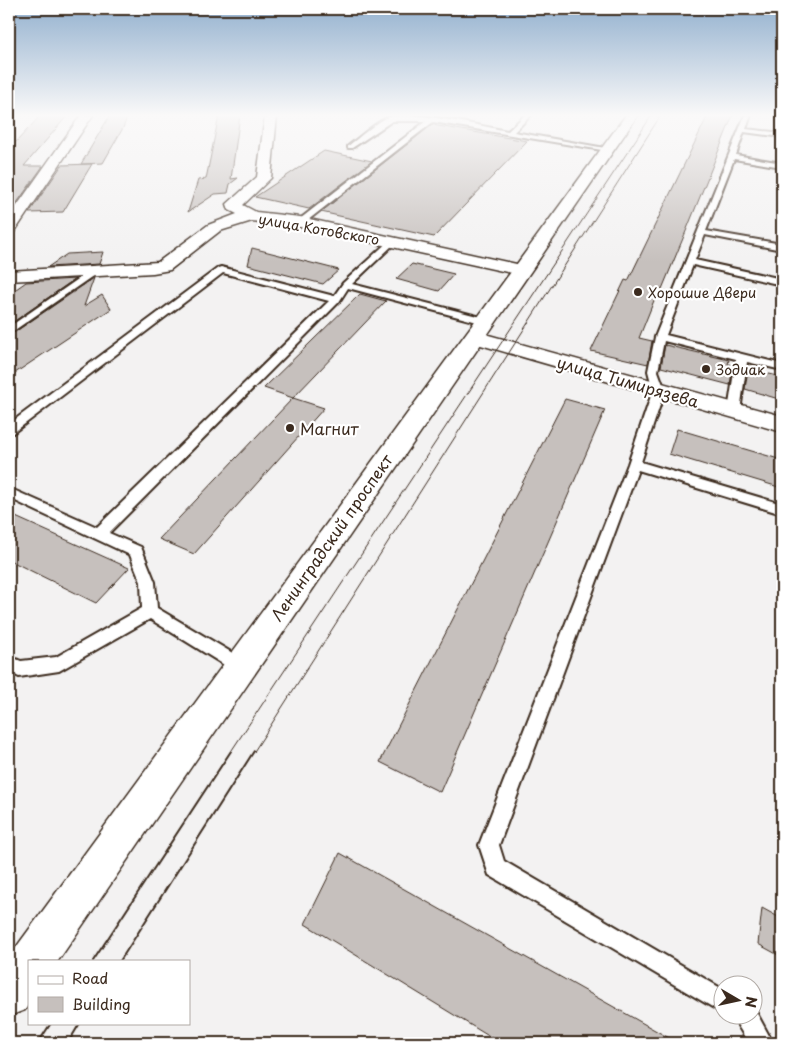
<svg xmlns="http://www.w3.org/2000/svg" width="791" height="1052" viewBox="0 0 791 1052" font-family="'Playpen Sans',sans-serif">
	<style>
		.building { fill: #c6c0bd; stroke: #3b2a1e }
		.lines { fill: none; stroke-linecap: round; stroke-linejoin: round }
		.service-casing { stroke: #3b2a1e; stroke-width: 4 }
		.minor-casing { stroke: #3b2a1e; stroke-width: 3 }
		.secondary-casing { stroke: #3b2a1e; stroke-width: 3 }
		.service { fill: #fff; fill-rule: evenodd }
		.minor { fill: #fff; fill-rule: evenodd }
		.secondary { fill: #fff; fill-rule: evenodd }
		.tram-far1 { stroke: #3b2a1e; stroke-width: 1 }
		.tram { stroke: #3b2a1e; stroke-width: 2 }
		.poi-dot { fill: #3b2a1e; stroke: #fff; stroke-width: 2 }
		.labels { text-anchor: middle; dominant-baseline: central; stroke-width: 4.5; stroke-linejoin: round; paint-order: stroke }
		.far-street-label { font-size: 14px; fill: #3b2a1e; stroke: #fff }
		.far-poi-label { font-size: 14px; fill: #3b2a1e; stroke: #fff; text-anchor: start }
		.street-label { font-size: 16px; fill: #3b2a1e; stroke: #fff }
		.poi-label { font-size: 16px; fill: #3b2a1e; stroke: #fff; text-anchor: start }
	</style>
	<rect width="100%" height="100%" fill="#f3f2f2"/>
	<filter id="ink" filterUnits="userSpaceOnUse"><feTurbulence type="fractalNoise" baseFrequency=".02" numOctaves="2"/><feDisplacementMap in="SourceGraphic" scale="10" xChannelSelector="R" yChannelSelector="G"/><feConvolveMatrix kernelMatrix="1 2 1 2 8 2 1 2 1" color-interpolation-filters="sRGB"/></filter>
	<g filter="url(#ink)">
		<path class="building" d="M 41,115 L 68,115 L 24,166 L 43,166 L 9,214 L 9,142 L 16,142 Z
			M 110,115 L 128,115 L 123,128 L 103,163 L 81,164 Z
			M 219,115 L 240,115 L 231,179 L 238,178 L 230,184 L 228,193 L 215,194 L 188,212 L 198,180 L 206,179 Z
			M 708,115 L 733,115 L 689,224 L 662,289 L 659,288 L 639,338 L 652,341 L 648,364 L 591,351 L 625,280 L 628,281 Z
			M 432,125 L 527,141 L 434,237 L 321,212 Z
			M 324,151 L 372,161 L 309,209 L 255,197 Z
			M 92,164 L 63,212 L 29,213 L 62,165 Z
			M 252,248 L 339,270 L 323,284 L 248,265 Z
			M 103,252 L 99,264 L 48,267 L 67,254 Z
			M 412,264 L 454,274 L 439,291 L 396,279 Z
			M 94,278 L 84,306 L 102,295 L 111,309 L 9,377 L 9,336 Z
			M 75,279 L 9,325 L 9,294 L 26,282 Z
			M 360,294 L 386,301 L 293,398 L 264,388 Z
			M 665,345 L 729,360 L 728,364 L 733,365 L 730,385 L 661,367 Z
			M 748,369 L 782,377 L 782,400 L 745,389 Z
			M 293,398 L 324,408 L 194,554 L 159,539 Z
			M 565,399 L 605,410 L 440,792 L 380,762 Z
			M 677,429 L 782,460 L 782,488 L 669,454 Z
			M 9,514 L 129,568 L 96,603 L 9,560 Z
			M 340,853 L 678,1043 L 500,1043 L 305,924 Z
			M 762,908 L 782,919 L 782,957 L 758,944 Z"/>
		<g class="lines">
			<defs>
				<path id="service" d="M 525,115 L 531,115 L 514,132 L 611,149 L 608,151 L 433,122 L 303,224 L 296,222 L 426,121 L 392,121 L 352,148 L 348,148 L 348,146 C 359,138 377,121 389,117 C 411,110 482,126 508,131 Z
					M 745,115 L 751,115 L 746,129 L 782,133 L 782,137 L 744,132 L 736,155 L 782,163 L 782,167 L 734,159 L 706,231 L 782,244 L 782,250 L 705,235 L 695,260 L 782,279 L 782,285 L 693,265 L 666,335 L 782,364 L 782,370 L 747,362 L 740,411 L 734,415 L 728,411 L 736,359 L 664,341 L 658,371 L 665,390 L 641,462 L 782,504 L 782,514 L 638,470 L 499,845 L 504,861 L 724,990 L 724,1014 L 489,875 L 479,845 L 628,464 L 653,390 L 648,371 L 655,337 Z
					M 391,239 L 395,242 L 394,244 L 352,284 L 489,319 L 489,323 L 485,324 L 348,288 L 339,302 L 109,533 L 141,547 L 155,582 L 157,608 L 246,661 L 248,666 L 246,671 L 240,673 L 234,671 L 150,619 L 59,671 L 19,677 L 9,672 L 9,656 L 21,661 L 56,657 L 142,608 L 141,582 L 130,555 L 9,498 L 9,488 L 97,527 L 329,301 L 223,273 L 13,433 L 9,434 L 9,424 L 218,268 L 221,267 L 334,296 L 343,283 Z
					M 94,268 L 98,271 L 97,273 L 9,334 L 9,327 Z
					M 754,1008 L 773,1043 L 748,1043 C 743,1033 736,1024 732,1014 L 754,1014 Z"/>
				<path id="minor" d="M 81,115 L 93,115 L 15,231 L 9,233 L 9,217 Z
					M 265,115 L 277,115 L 271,178 L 243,205 L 256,212 L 300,217 L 521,265 L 527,266 L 530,270 L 527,274 L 521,275 L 300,227 L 252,221 L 220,231 L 170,270 L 153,273 L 9,281 L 9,271 L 158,262 L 208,225 L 237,214 L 229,210 L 227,204 L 257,177 Z
					M 474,331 L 782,416 L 782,432 L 467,341 L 464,337 L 467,333 Z"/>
				<path id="secondary" d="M 626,115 L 638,115 L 58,961 L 29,961 L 29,1004 L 25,1010 L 9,1016 L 9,957 Z"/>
			</defs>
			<use href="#service" class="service-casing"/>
			<use href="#minor" class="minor-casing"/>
			<use href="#secondary" class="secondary-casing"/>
			<use href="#service" class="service"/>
			<use href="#minor" class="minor"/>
			<use href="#secondary" class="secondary"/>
			<path class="tram-far1" d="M 230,753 L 652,115
				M 253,753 L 661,115"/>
			<path class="tram" d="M 93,961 L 231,751
				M 120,961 L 254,751
				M 38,1043 L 51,1023
				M 68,1043 L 80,1023"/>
		</g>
	</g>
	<linearGradient id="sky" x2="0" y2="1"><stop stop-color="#92b0ce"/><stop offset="0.44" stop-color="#faf9f9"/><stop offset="1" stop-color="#faf9f9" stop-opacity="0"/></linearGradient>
	<rect width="791" height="262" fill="url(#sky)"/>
	<g class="poi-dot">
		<circle cx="638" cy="292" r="5"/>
		<circle cx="706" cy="369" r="5"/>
		<circle cx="290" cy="428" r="5"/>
	</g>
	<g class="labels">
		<g class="far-street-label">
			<text transform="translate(319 229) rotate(10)">улица Котовского</text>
		</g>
		<g class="far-poi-label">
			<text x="648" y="292">Хорошие Двери</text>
			<text x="716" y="369">Зодиак</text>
		</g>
		<g class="street-label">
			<text transform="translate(628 381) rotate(16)">улица Тимирязева</text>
			<text transform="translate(331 537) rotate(-55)">Ленинградский проспект</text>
		</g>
		<g class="poi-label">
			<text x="300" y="428">Магнит</text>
		</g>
	</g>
	<rect width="791" height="1052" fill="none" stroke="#fff" stroke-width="30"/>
	<rect x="15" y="15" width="761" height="1022" fill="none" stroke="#3b2a1e" stroke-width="2" filter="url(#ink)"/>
	<rect x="28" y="960" width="162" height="65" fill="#ffffff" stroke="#b1aaa5"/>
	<rect x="38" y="976" width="25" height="8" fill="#ffffff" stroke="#b1aaa5"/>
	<text x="72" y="984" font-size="15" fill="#3b2a1e">Road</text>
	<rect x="38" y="997" width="25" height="15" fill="#c6c0bd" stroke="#b1aaa5"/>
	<text x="72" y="1010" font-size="15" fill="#3b2a1e">Building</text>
	<g transform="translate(738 1000) rotate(99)"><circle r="24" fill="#ffffff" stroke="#b1aaa5"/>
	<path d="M0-4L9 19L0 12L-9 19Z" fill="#3b2a1e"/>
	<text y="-8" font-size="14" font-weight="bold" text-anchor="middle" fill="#3b2a1e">N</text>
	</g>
</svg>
